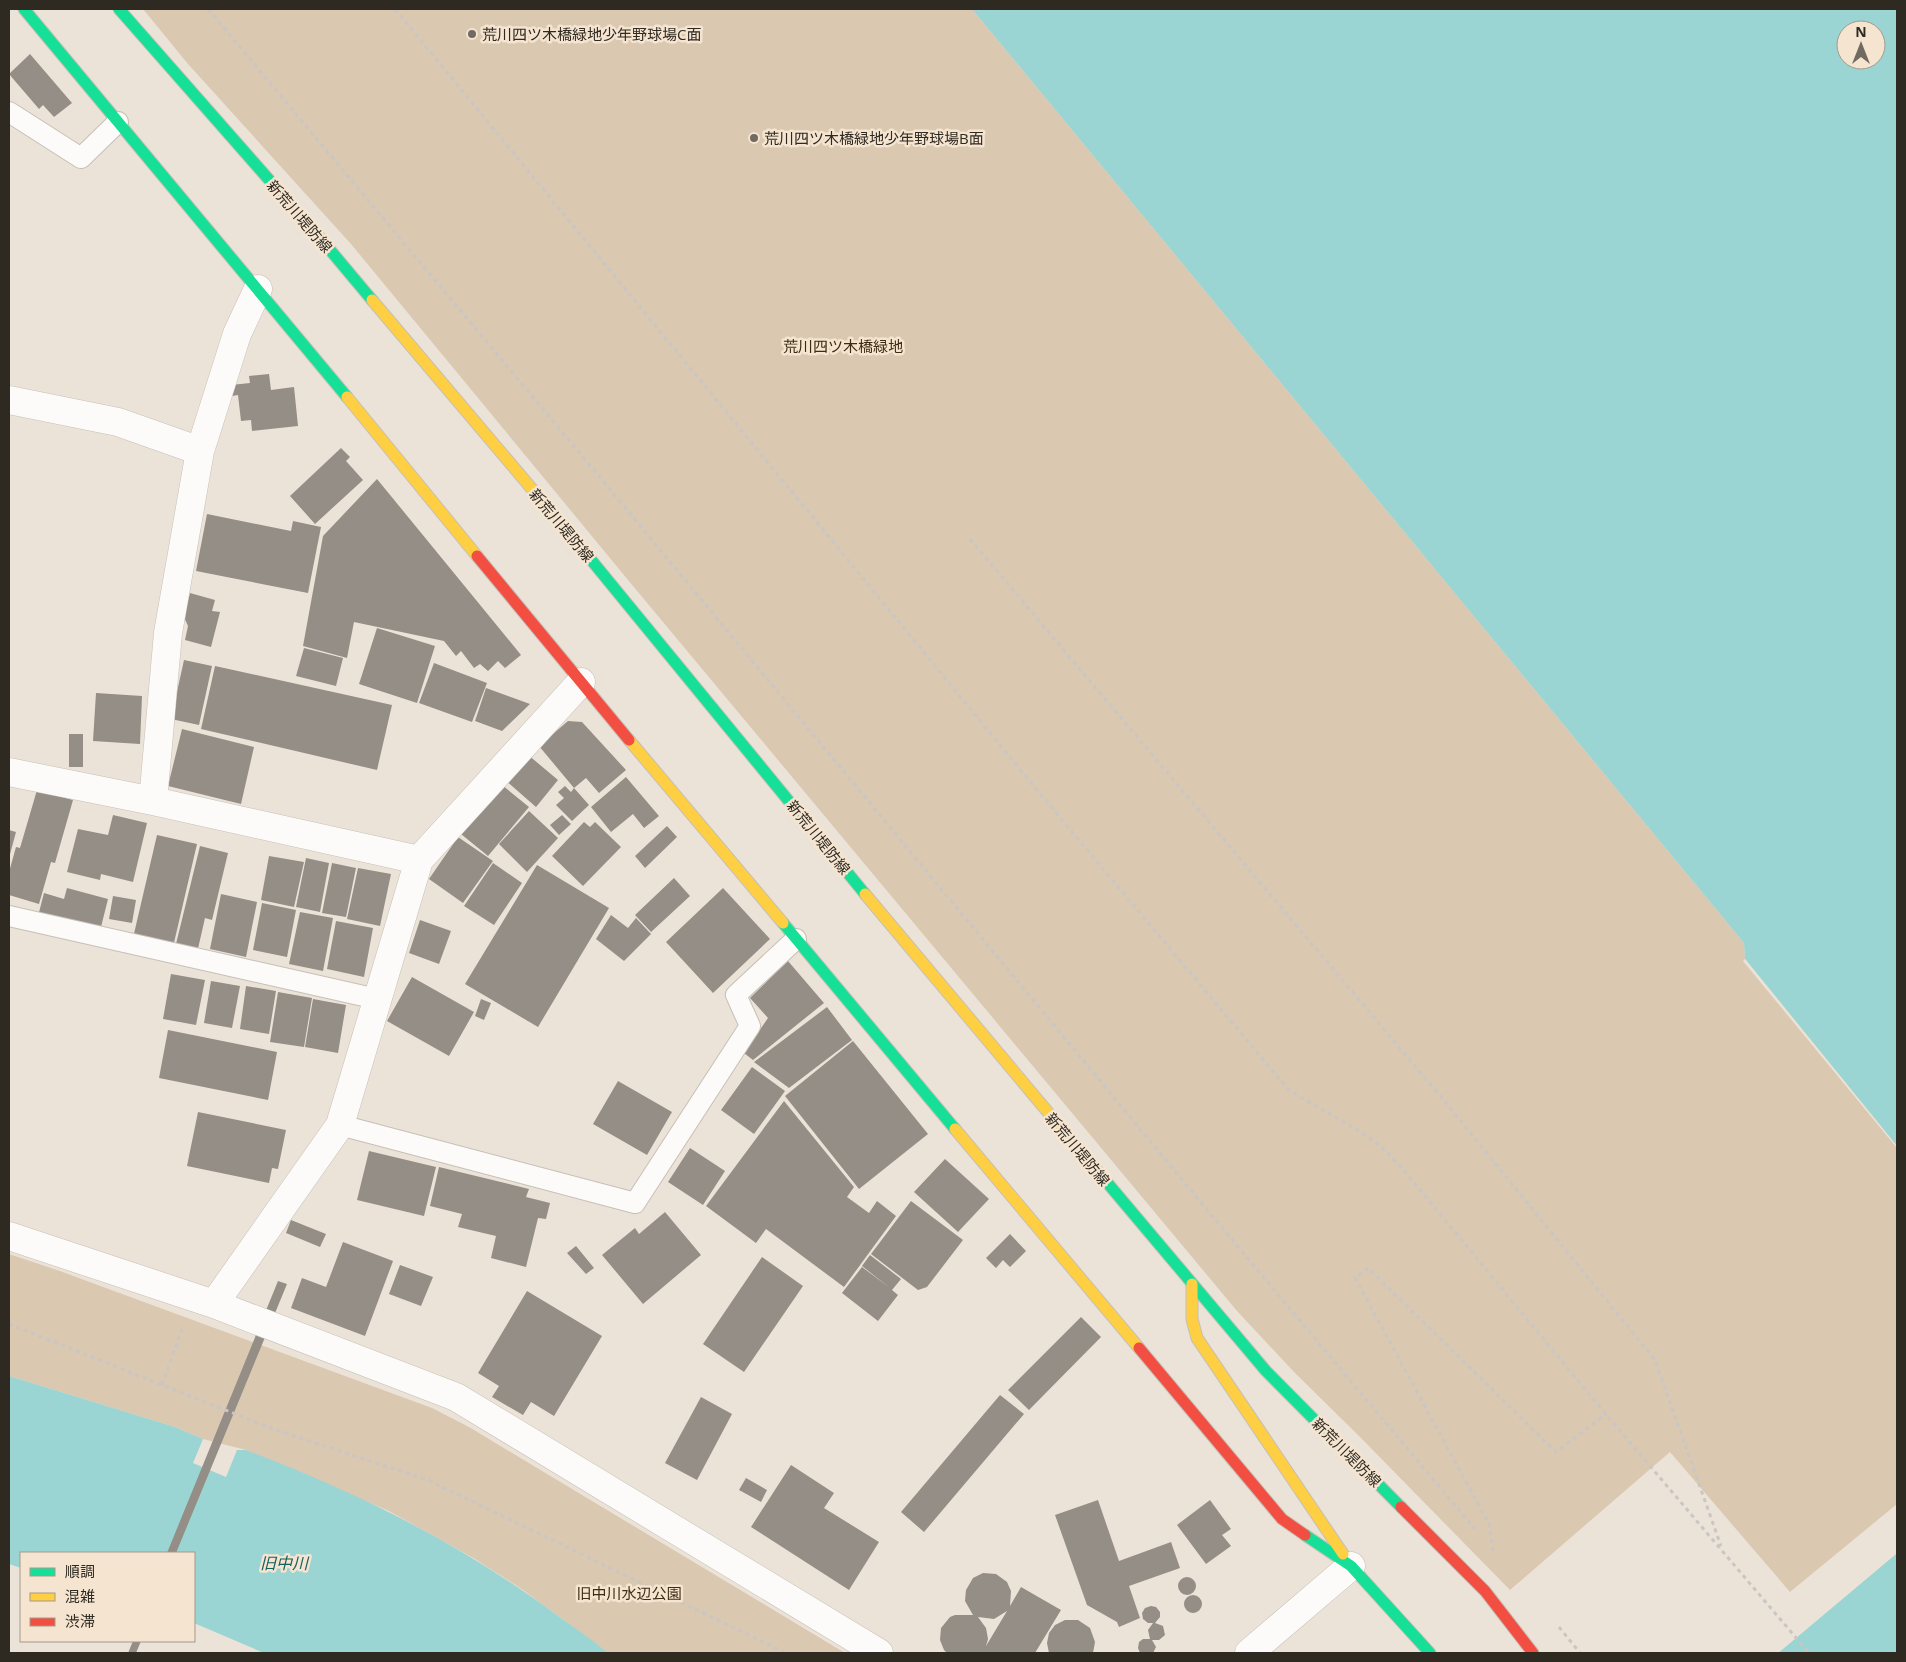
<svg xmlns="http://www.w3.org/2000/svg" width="1906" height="1662" viewBox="0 0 1906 1662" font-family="'Open Sans','Noto Sans JP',sans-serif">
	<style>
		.green { fill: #dac8b0 }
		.water { fill: #9ad5d3; fill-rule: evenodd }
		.pier { fill: #ece3d8 }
		.building { fill: #948e86; fill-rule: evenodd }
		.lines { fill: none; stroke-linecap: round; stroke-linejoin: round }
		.lane-casing { stroke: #c6bfb6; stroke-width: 22 }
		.street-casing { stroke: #c6bfb6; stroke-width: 29 }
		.fast-casing { stroke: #c6bfb6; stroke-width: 13 }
		.slow-casing { stroke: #c6bfb6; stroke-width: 13 }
		.jam-casing { stroke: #c6bfb6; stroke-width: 13 }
		.path { stroke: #c9c6c3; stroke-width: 3; stroke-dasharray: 4 4; stroke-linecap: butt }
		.lane { stroke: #fcfbf9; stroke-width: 20 }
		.street { stroke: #fcfbf9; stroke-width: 28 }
		.fast { stroke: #16e098; stroke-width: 11 }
		.slow { stroke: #ffcf43; stroke-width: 11 }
		.jam { stroke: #f24e42; stroke-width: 11 }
		.poi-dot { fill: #706a61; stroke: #f4e4d0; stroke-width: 2 }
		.labels { text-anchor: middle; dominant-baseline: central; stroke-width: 5; stroke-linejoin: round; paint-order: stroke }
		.poi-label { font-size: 15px; fill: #2e2921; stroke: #f4e4d0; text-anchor: start }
		.street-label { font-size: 15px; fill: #2e2921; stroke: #f4e4d0 }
		.park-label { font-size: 15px; fill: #3d2b13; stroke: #f4e4d0 }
		.water-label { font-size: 16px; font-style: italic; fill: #156062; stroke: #f4e4d0 }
	</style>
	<rect width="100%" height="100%" fill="#ece3d8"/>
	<path class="green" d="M 143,9 L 972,9 L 1744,943 L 1745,959 L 1897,1146 L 1897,1504 L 1790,1592 L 1670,1452 L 1510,1590 L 1359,1436 L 1295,1373 L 1237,1311 L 628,580 L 351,244 L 188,64 Z
		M 9,1254 L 57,1270 L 432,1408 L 469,1427 L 845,1653 L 608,1653 L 523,1590 L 475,1559 L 389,1511 L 246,1450 L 203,1439 L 175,1427 L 9,1376 Z"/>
	<path class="water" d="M 972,9 L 1897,9 L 1897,1146 L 1745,959 L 1744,943 ZM 1846,30 L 1876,30 L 1876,60 L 1846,60 Z
		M 9,1376 L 175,1427 L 203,1439 L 193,1463 L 226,1477 L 237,1450 L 246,1450 C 361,1494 464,1545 562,1619 C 578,1630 594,1641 608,1653 L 264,1653 L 194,1623 L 194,1553 L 21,1553 L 21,1568 L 9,1564 Z
		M 1897,1553 L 1897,1653 L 1778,1653 Z"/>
	<path class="pier" d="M 1745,959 L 1897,1146 L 1897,1148 L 1743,961 Z
		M 1897,1551 L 1897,1553 L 1778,1653 L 1776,1653 Z"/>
	<path class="building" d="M 30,54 L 72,103 L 54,117 L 43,105 L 39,109 L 9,74 Z
		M 269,374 L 271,390 L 294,387 L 298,426 L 252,431 L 251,420 L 241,421 L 238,395 L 232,396 L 231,385 L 250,383 L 249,376 Z
		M 341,448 L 350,457 L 346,461 L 363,480 L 315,524 L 290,496 Z
		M 377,479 L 521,655 L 505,668 L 498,661 L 488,671 L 480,664 L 474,668 L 461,651 L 456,656 L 444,641 L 354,622 L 347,658 L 303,646 L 323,536 Z
		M 207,514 L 291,531 L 293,521 L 321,527 L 308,593 L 196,571 Z
		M 190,593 L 215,600 L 212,611 L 220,612 L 211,647 L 185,640 L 188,626 L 184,617 Z
		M 377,628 L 435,646 L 417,703 L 359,684 Z
		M 304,648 L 343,658 L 336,686 L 296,676 Z
		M 184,660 L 212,666 L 199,725 L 171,719 Z
		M 434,663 L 487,683 L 472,722 L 419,703 Z
		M 215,666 L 392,705 L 377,770 L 201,729 Z
		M 486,688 L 530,704 L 502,731 L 475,721 Z
		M 96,693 L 142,696 L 140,744 L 93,741 Z
		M 568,721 L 582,722 L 626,770 L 599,793 L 586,778 L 574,788 L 539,746 Z
		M 182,729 L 254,747 L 241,804 L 168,786 Z
		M 69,734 L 83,734 L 83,767 L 69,767 Z
		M 527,754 L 558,780 L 536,807 L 505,780 Z
		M 626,777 L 659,816 L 644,828 L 633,814 L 611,832 L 591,807 Z
		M 502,785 L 529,807 L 488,856 L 461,834 Z
		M 565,786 L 571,792 L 574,788 L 589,805 L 572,821 L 556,805 L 564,798 L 558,792 Z
		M 37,790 L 73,800 L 55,863 L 51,862 L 39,904 L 9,895 L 9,872 L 16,847 L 20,848 Z
		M 529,811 L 558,838 L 527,872 L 499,844 Z
		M 113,815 L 147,823 L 133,882 L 101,874 L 100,880 L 67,872 L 78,829 L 108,835 Z
		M 562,815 L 571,824 L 559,835 L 550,825 Z
		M 584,822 L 590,827 L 595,822 L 621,847 L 583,886 L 552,856 Z
		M 667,826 L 677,837 L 645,868 L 635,856 Z
		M 9,830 L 16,832 L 9,858 Z
		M 157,835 L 197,844 L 173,947 L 133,938 Z
		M 458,837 L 493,861 L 463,903 L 429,879 Z
		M 200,846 L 228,853 L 212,920 L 205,918 L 197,953 L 175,948 Z
		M 269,856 L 304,862 L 294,907 L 261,900 Z
		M 306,858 L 329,863 L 320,912 L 296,907 Z
		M 332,863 L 356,868 L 346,917 L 322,913 Z
		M 493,863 L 522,883 L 494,925 L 464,906 Z
		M 537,865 L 609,908 L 538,1027 L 465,984 Z
		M 358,868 L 391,874 L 380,926 L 347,919 Z
		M 674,878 L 690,896 L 651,932 L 635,915 Z
		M 67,888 L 108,899 L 99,935 L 37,920 L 44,893 L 64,899 Z
		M 723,888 L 770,939 L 713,993 L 666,942 Z
		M 221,894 L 257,902 L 246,957 L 210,949 Z
		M 113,896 L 136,900 L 132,923 L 109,919 Z
		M 262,903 L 296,910 L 287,957 L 253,950 Z
		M 300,912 L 333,918 L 323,971 L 289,964 Z
		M 611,915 L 628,928 L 636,918 L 651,934 L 624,961 L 596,939 Z
		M 420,920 L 451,931 L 439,964 L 409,953 Z
		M 336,921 L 373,928 L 364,977 L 327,969 Z
		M 788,961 L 824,1003 L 753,1060 L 744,1053 L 768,1018 L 750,998 Z
		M 171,974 L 205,980 L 196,1025 L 163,1019 Z
		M 412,977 L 474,1012 L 449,1056 L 387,1021 Z
		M 211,981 L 240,986 L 232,1028 L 204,1023 Z
		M 246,986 L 276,991 L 269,1034 L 240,1029 Z
		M 278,992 L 312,998 L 304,1047 L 270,1042 Z
		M 313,999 L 346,1005 L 338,1053 L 305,1047 Z
		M 481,999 L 491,1003 L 484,1020 L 475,1016 Z
		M 827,1007 L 852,1040 L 789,1088 L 754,1062 Z
		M 168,1030 L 277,1052 L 268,1100 L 159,1078 Z
		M 853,1041 L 928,1134 L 859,1189 L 785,1096 Z
		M 752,1067 L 785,1091 L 754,1134 L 721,1110 Z
		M 618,1081 L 672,1112 L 647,1155 L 593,1124 Z
		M 784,1101 L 854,1187 L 847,1197 L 869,1213 L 877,1201 L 896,1216 L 844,1287 L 766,1229 L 756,1243 L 706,1206 Z
		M 198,1112 L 286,1130 L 278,1169 L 272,1168 L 269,1183 L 187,1166 Z
		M 690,1148 L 725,1171 L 703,1205 L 668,1182 Z
		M 369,1151 L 436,1167 L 424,1216 L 357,1200 Z
		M 945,1159 L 989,1199 L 958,1232 L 914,1192 Z
		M 439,1167 L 529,1189 L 526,1197 L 550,1203 L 546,1219 L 538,1218 L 526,1267 L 491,1258 L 496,1236 L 458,1227 L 462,1214 L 430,1206 Z
		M 911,1201 L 963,1240 L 927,1287 L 918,1290 L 871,1254 Z
		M 665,1212 L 701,1255 L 643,1304 L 602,1255 L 635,1228 L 639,1234 Z
		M 291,1220 L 326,1234 L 320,1247 L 286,1233 Z
		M 1010,1234 L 1026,1251 L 1010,1267 L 1003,1260 L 996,1268 L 986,1258 Z
		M 343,1242 L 393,1261 L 365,1336 L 291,1308 L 302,1278 L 326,1287 Z
		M 576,1246 L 594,1268 L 586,1274 L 567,1253 Z
		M 870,1255 L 901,1279 L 892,1290 L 898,1295 L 878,1321 L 842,1293 L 862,1267 L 890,1288 L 862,1266 Z
		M 762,1257 L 803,1286 L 744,1372 L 703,1344 Z
		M 400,1265 L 433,1277 L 421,1306 L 389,1294 Z
		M 278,1281 L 287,1284 L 176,1553 L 167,1553 Z
		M 527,1291 L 602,1336 L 554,1416 L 531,1402 L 523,1415 L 492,1397 L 499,1386 L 478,1373 Z
		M 1081,1317 L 1101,1337 L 1029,1410 L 1008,1390 Z
		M 1000,1395 L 1024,1414 L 924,1532 L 901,1512 Z
		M 701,1397 L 732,1414 L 697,1480 L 665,1463 Z
		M 791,1465 L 834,1493 L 824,1508 L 879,1542 L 849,1590 L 751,1527 Z
		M 746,1478 L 767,1490 L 761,1502 L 739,1490 Z
		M 1098,1500 L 1119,1561 L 1171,1542 L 1180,1568 L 1129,1586 L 1140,1618 L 1119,1627 L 1117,1622 L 1087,1605 L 1055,1515 Z
		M 1210,1500 L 1231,1529 L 1222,1535 L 1231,1546 L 1206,1564 L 1177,1525 Z
		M 983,1573 L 996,1574 L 1007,1582 L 1011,1591 L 1010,1606 L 1021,1587 L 1061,1610 L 1035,1653 L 947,1653 L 944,1650 L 940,1640 L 941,1628 L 950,1617 L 955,1615 L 973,1615 L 965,1601 L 966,1590 L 973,1578 ZM 1007,1611 L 986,1646 L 988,1639 L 986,1628 L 978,1617 L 994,1619 Z
		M1178 1586a9 9 0 1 1 18 0a9 9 0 1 1-18 0Z
		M1184 1604a9 9 0 1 1 18 0a9 9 0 1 1-18 0Z
		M 1151,1606 L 1156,1607 L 1160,1612 L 1160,1617 L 1155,1623 L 1163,1626 L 1165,1635 L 1159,1640 L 1152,1640 L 1156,1647 L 1153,1653 L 1140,1653 L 1138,1648 L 1139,1642 L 1143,1639 L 1150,1639 L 1148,1630 L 1153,1623 L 1148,1623 L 1143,1619 L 1142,1613 L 1145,1608 Z
		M 1065,1620 L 1078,1620 L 1090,1628 L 1095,1642 L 1093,1653 L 1049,1653 L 1047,1643 L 1049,1633 L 1055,1625 Z
		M 133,1641 L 141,1641 L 136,1653 L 128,1653 Z"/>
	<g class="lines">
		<defs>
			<path id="lane" d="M 9,112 L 81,158 L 118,122
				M 9,916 L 377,999
				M 340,1125 L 635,1203 L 750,1026 L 736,995 L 796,939"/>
			<path id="street" d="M 9,400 L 118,422 L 200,451
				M 9,772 L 153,801 L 419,860 L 581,682
				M 153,801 L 168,633 L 200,451 L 237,334 L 258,289
				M 9,1236 L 214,1304 L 456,1397 L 879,1653
				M 214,1304 L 340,1125 L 419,860
				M 1249,1653 L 1351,1566"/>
			<path id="fast" d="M 24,9 L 347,397
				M 119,9 L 315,232 L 372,300
				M 565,528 L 865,894
				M 783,923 L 955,1129
				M 1094,1167 L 1266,1371 L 1401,1507
				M 1305,1535 L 1351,1566 L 1430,1653"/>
			<path id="slow" d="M 372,300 L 565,528
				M 347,397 L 477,556
				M 629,740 L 783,923
				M 865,894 L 1094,1167
				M 955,1129 L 1139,1348
				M 1192,1284 L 1192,1319 L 1197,1338 L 1343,1554"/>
			<path id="jam" d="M 477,556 L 629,740
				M 1139,1348 L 1282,1519 L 1305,1535
				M 1401,1507 L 1485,1591 L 1533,1653"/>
		</defs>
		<use href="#lane" class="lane-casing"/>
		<use href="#street" class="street-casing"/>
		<use href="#fast" class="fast-casing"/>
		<use href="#slow" class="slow-casing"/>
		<use href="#jam" class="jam-casing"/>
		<path class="path" d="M 208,9 L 589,464 L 1203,1205 L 1475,1529
			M 395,9 L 1051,807 L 1288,1089 C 1317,1109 1352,1123 1380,1146 C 1388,1152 1394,1161 1402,1168 L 1599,1406 L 1809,1653
			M 970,539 L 1442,1098 L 1655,1360 L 1721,1546
			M 9,1324 L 273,1429 L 428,1480 L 786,1653
			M 162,1385 L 182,1329
			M 1493,1551 L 1489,1524 L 1355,1278 L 1368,1268 L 1556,1452 L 1606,1414
			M 1559,1627 L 1580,1653"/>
		<use href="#lane" class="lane"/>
		<use href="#street" class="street"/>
		<use href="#fast" class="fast"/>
		<use href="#slow" class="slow"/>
		<use href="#jam" class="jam"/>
	</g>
	<g class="poi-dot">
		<circle cx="472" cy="34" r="5"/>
		<circle cx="754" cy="138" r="5"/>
	</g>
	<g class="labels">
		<g class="poi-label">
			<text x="482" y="34">荒川四ツ木橋緑地少年野球場C面</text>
			<text x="764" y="138">荒川四ツ木橋緑地少年野球場B面</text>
		</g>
		<g class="street-label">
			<text transform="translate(300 216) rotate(49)">新荒川堤防線</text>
			<text transform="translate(562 525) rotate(50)">新荒川堤防線</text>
			<text transform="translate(819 837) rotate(51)">新荒川堤防線</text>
			<text transform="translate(1078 1149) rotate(50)">新荒川堤防線</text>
			<text transform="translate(1347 1452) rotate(45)">新荒川堤防線</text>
		</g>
		<g class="park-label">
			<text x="843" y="346">荒川四ツ木橋緑地</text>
			<text x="629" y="1593">旧中川水辺公園</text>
		</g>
		<g class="water-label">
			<text x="284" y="1563">旧中川</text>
		</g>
	</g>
	<rect width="1906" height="1662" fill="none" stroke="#2e2921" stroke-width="20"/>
	<rect x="20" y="1552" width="175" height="90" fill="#f4e4d0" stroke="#a5998a"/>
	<rect x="30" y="1568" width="25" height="8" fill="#16e098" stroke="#a5998a"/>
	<text x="65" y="1577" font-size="15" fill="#2e2921">順調</text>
	<rect x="30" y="1593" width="25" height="8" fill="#ffcf43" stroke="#a5998a"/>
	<text x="65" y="1602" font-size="15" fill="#2e2921">混雑</text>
	<rect x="30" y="1618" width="25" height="8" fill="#f24e42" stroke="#a5998a"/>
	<text x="65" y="1627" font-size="15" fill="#2e2921">渋滞</text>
	<g transform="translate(1861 45)"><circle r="24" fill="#f4e4d0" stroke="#a5998a"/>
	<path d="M0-4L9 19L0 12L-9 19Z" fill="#706a61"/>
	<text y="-8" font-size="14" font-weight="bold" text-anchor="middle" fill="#2e2921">N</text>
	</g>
</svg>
